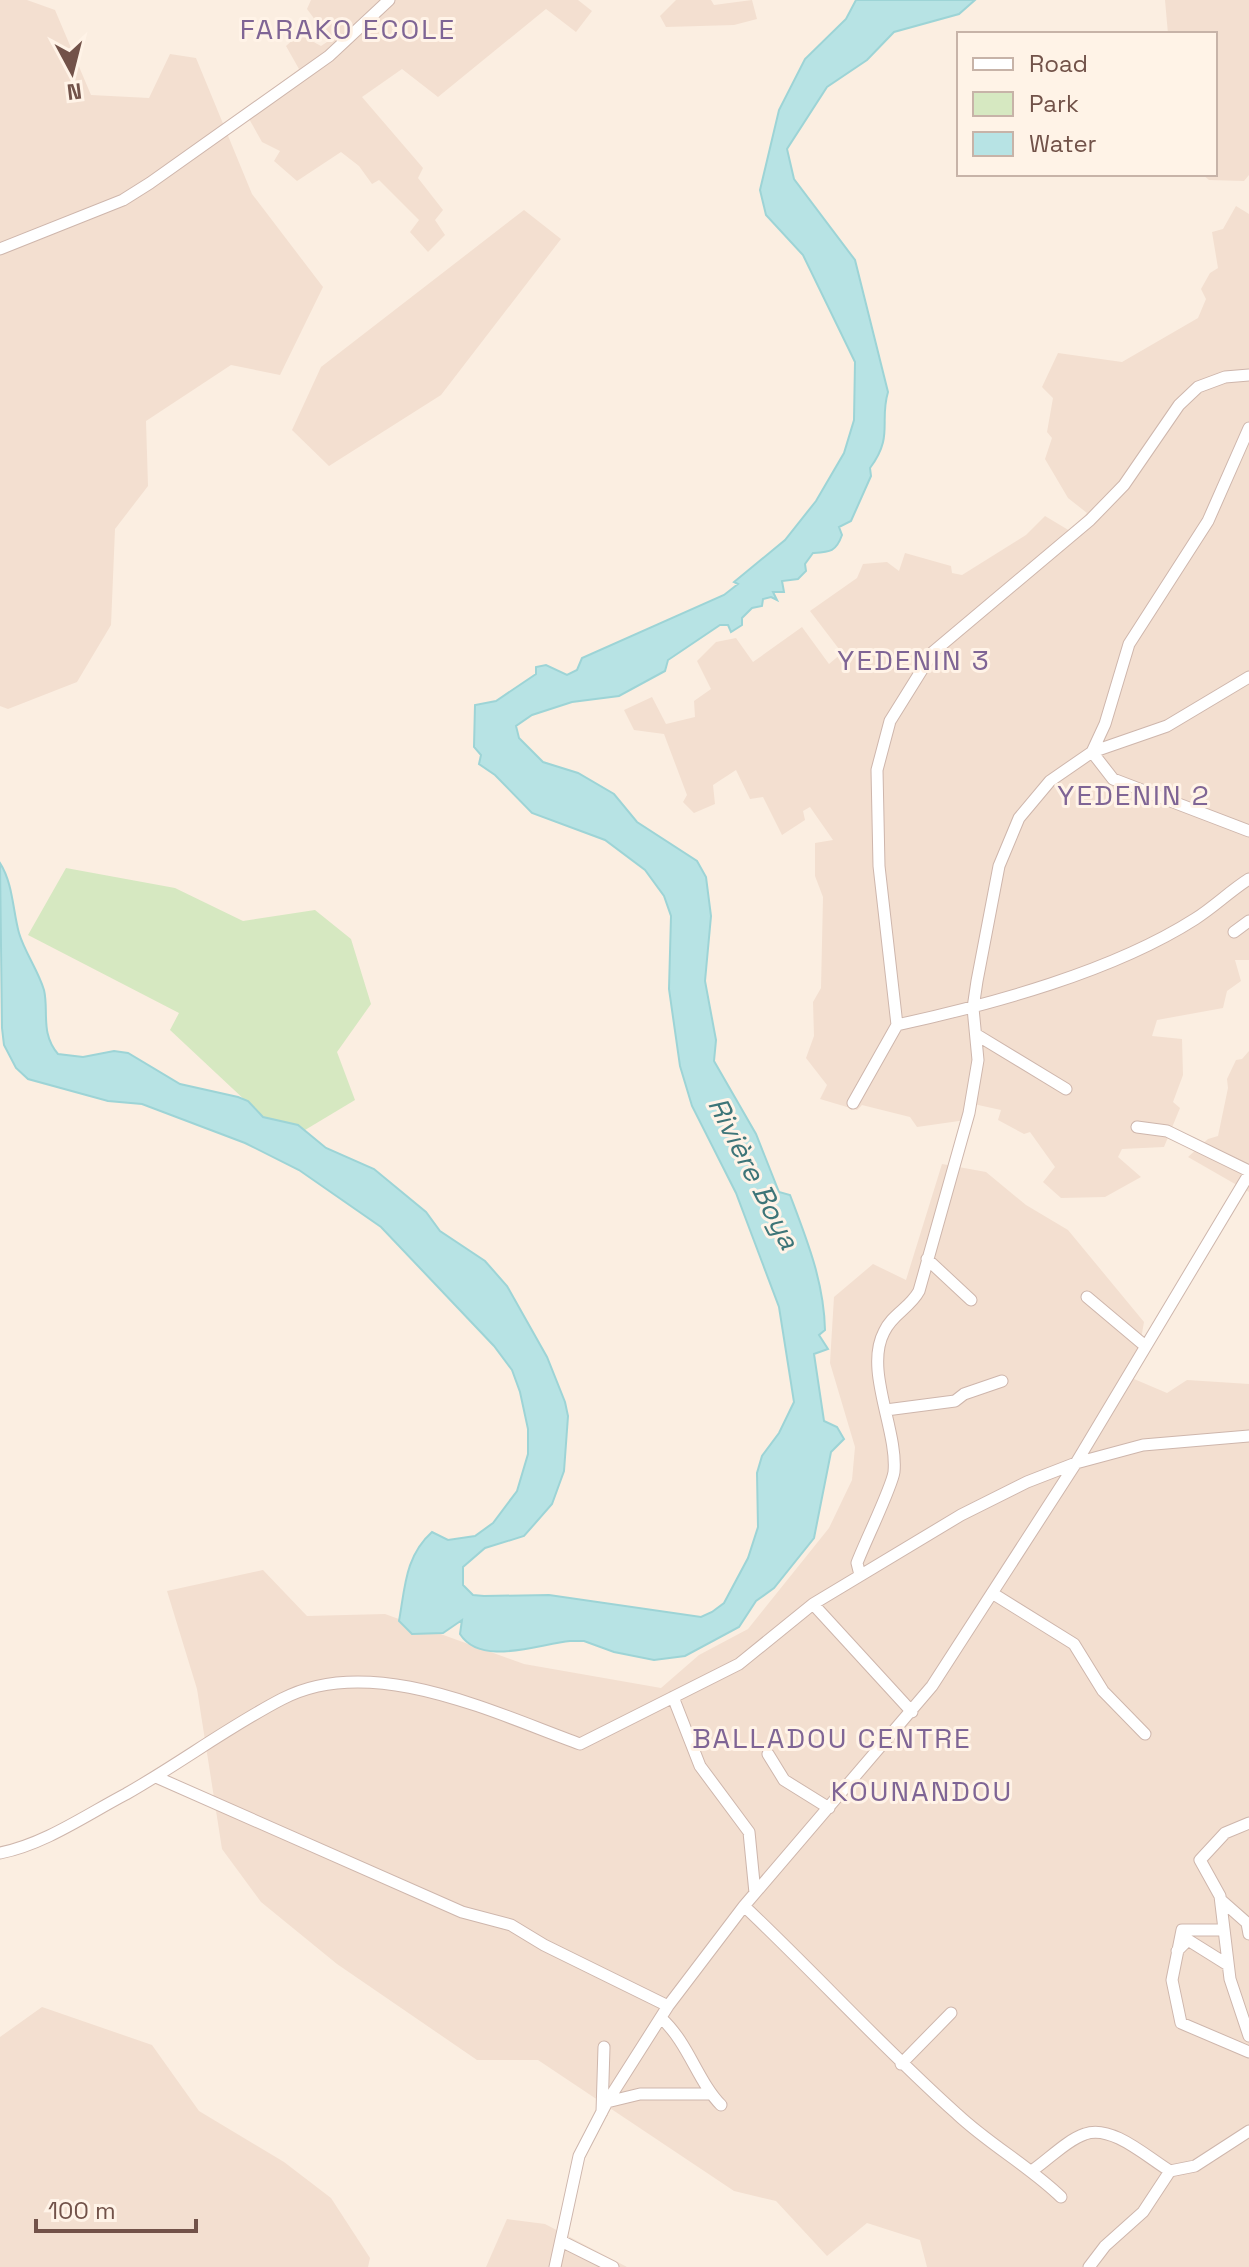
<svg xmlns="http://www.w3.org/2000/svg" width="1249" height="2267" viewBox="0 0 1249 2267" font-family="'Space Grotesk',sans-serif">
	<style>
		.residential { fill: #f3dfd0 }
		.green { fill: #d6e8c1 }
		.water { fill: #b7e3e4; stroke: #9dd4d6; stroke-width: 2 }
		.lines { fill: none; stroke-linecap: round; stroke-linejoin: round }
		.minor-casing { stroke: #ceb6ac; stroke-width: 13 }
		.minor { stroke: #fff; stroke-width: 11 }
		.labels { text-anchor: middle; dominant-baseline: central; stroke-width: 6; stroke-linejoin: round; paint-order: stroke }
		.neighbourhood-label { font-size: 28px; letter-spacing: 2px; fill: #7f6595; stroke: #fff3e7 }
		.water-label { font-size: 28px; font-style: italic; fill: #3d7578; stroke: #fff3e7 }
	</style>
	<rect width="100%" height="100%" fill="#fbeee1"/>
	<path class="residential" d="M 0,0 L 27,0 L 55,10 L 91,95 L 149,98 L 170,54 L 196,58 L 252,194 L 323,287 L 280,375 L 231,365 L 146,421 L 148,486 L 115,529 L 111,625 L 77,682 L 8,709 L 0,706 Z
		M 311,0 L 578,0 L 592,11 L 576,32 L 546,9 L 438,97 L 402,69 L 362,97 L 423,168 L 418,178 L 443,210 L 435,220 L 445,235 L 428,252 L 410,232 L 419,220 L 379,180 L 372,184 L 359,166 L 341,152 L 297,181 L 274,161 L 280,151 L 262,142 L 244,110 L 299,69 L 286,46 L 299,34 L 321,46 L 330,40 L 307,9 Z
		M 676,0 L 711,0 L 714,5 L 752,0 L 757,19 L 734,25 L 666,27 L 660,16 Z
		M 1165,0 L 1249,0 L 1249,175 L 1244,181 L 1209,180 L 1202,174 L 1215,174 L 1215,34 L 1168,34 Z
		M 1236,206 L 1249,214 L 1249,960 L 1235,960 L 1241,981 L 1227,991 L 1223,1008 L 1157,1020 L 1152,1036 L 1182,1039 L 1183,1075 L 1173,1102 L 1180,1108 L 1164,1147 L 1122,1149 L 1118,1157 L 1141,1177 L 1105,1197 L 1061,1198 L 1043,1182 L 1055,1167 L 1030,1132 L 1024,1134 L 998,1120 L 1001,1110 L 969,1103 L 966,1120 L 917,1127 L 910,1117 L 862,1105 L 857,1110 L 820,1099 L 827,1085 L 806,1058 L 814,1036 L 813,1002 L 821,988 L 823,897 L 815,876 L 815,843 L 833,840 L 810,807 L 803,811 L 805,820 L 782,835 L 763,797 L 750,799 L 736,770 L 713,785 L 715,804 L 694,813 L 683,802 L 687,795 L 664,734 L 634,730 L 624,710 L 652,697 L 666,724 L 695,717 L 694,701 L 711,689 L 697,661 L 716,642 L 736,638 L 753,662 L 802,627 L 829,664 L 842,653 L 810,611 L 857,578 L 863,564 L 887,562 L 899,571 L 905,553 L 951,566 L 952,573 L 962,575 L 1026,535 L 1045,516 L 1070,531 L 1087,513 L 1068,498 L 1045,459 L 1052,438 L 1047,432 L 1053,398 L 1042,387 L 1058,353 L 1122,362 L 1198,318 L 1206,299 L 1201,289 L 1210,273 L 1218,268 L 1212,232 L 1223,229 Z
		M 524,210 L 561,239 L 441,395 L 329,466 L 292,430 L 321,367 Z
		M 1249,1051 L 1249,1192 L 1188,1157 L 1208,1139 L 1218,1136 L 1228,1088 L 1227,1079 L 1236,1060 L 1242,1059 Z
		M 942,1164 L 986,1172 L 1026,1205 L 1068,1230 L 1144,1322 L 1134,1379 L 1167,1393 L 1187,1380 L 1249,1384 L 1249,2267 L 927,2267 L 920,2240 L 867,2223 L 827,2256 L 776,2201 L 734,2191 L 538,2060 L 477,2060 L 337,1964 L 261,1902 L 222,1849 L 197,1689 L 167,1591 L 263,1570 L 307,1616 L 385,1614 L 524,1664 L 661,1688 L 699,1655 L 748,1629 L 829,1528 L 852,1480 L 855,1447 L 830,1363 L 834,1297 L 873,1264 L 906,1280 Z
		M 42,2007 L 152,2045 L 199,2111 L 284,2162 L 331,2198 L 370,2258 L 368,2267 L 0,2267 L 0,2037 Z
		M 507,2219 L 545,2224 L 627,2267 L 486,2267 Z"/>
	<path class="green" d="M 66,868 L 175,888 L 243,921 L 315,910 L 351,939 L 371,1004 L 337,1052 L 355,1100 L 305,1130 L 263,1117 L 170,1030 L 179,1013 L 28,935 Z"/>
	<path class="water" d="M 856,0 L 975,0 L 959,14 L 894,32 L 867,60 L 827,87 L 787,149 L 794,179 L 855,260 L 888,392 C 879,422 894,436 870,468 L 871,476 L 851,521 L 839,527 L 842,535 C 836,552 830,552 813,553 L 805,564 L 806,571 L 798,579 L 782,581 L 784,592 L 773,592 L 777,600 L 771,597 L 763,599 L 762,606 L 752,608 L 742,618 L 742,625 L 731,632 L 728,625 L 720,625 L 668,660 L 665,671 L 619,696 L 572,702 L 532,715 L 516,726 L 519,738 L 543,762 L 578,773 L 614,794 L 637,822 L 697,861 L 706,877 L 711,916 L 705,981 L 716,1040 L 714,1061 L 756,1134 L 779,1192 L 790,1195 C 807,1240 824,1282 825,1330 L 819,1335 L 828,1349 L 814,1354 L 824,1421 L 837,1427 L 844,1439 L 831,1452 L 814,1538 L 774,1588 L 756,1601 L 739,1627 L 685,1656 L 654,1660 L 614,1652 L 584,1641 L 570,1641 C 538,1644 481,1667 460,1634 L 462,1620 L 443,1633 L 412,1634 L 399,1621 C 405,1588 405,1556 432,1532 L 448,1540 L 475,1536 L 493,1523 L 517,1491 L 528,1454 L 528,1429 L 520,1392 L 512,1370 L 494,1346 L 381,1227 L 299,1170 L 245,1143 L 142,1104 L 108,1101 L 28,1079 L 16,1068 L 4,1045 L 2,1028 L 0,863 C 13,883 13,912 19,933 C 25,953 38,970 44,990 C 49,1011 40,1033 58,1054 L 83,1057 L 114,1051 L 128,1053 L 180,1084 L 238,1097 L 248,1101 L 263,1117 L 298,1125 L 326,1148 L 374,1169 L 426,1212 L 440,1231 L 485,1261 L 507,1286 L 547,1357 L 565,1402 L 568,1416 L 564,1471 L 552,1504 L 524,1536 L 485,1548 L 463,1567 L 463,1585 L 473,1595 L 484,1596 L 549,1595 L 701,1617 L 712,1612 L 724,1603 L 748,1558 L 758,1527 L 757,1473 L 762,1456 L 779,1433 L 794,1402 L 779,1307 L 736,1193 L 692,1106 L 680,1066 L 669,989 L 671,916 L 664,896 L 645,870 L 605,840 L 532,813 L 495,775 L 479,764 L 481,755 L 474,747 L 475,705 L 496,701 L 536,674 L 536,667 L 546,665 L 567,675 L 577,670 L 582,658 L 724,595 L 738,584 L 734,582 L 785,540 L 816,501 L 844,453 L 854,420 L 855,362 L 803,255 L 766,215 L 760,190 L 779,110 L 805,59 L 846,19 Z"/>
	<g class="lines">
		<defs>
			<path id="minor" d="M 0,249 L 123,200 L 150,183 L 329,56 L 389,0
				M 1249,375 L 1225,377 L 1198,387 L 1179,405 L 1124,485 L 1090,520 L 933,652 L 890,721 L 877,770 L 879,866 L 897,1025 C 992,1004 1112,972 1195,919 C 1214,907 1230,891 1249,879
				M 1249,428 L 1208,521 L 1129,644 L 1105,724 L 1092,752 L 1113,779 L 1249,831
				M 1234,932 L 1249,921
				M 977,1035 L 1066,1089
				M 853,1103 L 897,1025
				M 1137,1127 L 1167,1131 L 1249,1171
				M 927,1259 L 971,1300
				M 1087,1297 L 1144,1345
				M 886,1410 L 955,1401 L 964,1394 L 1002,1381
				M 860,1575 L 857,1563 C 864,1544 892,1487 894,1472 C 898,1430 864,1370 884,1332 C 892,1314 910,1308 919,1291 L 969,1113 L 978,1060 L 973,1008 L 977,981 L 999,866 L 1019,818 L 1050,781 L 1092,752 L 1167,726 L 1249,677
				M 992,1593 L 1074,1644 L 1103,1691 L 1145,1734
				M 813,1604 L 912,1712
				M 673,1697 L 700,1766 L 749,1832 L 755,1893
				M 768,1754 L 784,1780 L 829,1808
				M 156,1777 L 462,1912 L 511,1925 L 544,1945 L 668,2006
				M 1249,1823 L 1225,1833 L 1200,1860 L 1220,1896 L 1230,1979 L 1249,2036
				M 0,1853 C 45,1844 86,1815 126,1794 C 179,1764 228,1727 282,1699 C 371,1652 494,1713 580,1744 L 739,1664 L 813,1604 L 961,1515 L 1027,1482 L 1076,1463 L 1143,1445 L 1249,1436
				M 1221,1900 L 1247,1923 L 1249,1934
				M 744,1906 C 816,1974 883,2048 957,2114 C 990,2145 1029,2166 1061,2197
				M 1222,1930 L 1182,1930 L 1172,1980 L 1181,2023 L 1249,2052
				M 1177,1951 L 1188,1940 L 1228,1965
				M 661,2018 C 688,2042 698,2082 721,2105
				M 901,2064 L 951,2013
				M 607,2102 L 640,2094 L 710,2094
				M 602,2112 L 604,2047
				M 1033,2170 C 1049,2159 1067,2140 1085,2134 C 1112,2124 1148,2158 1170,2171 L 1195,2166 L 1249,2131
				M 561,2241 L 613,2267
				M 555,2267 L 579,2156 L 607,2102 L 668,2006 L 744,1906 L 932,1686 L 1076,1463 L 1249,1174
				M 1089,2267 L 1105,2246 L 1143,2212 L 1170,2171"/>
		</defs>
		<use href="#minor" class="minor-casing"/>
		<use href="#minor" class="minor"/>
	</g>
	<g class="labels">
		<g class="neighbourhood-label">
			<text x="348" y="29">FARAKO ECOLE</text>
			<text x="914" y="660">YEDENIN 3</text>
			<text x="1134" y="795">YEDENIN 2</text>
			<text x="832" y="1738">BALLADOU CENTRE</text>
			<text x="922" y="1791">KOUNANDOU</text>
		</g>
		<g class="water-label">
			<text transform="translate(754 1173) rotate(63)">Rivière Boya</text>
		</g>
	</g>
	<rect x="957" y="32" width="260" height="144" fill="#fff3e7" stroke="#c7b3a8" stroke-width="2"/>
	<rect x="973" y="58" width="40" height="12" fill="#ffffff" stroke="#c7b3a8" stroke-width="2"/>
	<text x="1029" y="72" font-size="24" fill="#725249">Road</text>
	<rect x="973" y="92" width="40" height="24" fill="#d6e8c1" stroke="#c7b3a8" stroke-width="2"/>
	<text x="1029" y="112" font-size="24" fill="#725249">Park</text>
	<rect x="973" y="132" width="40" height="24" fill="#b7e3e4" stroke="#c7b3a8" stroke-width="2"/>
	<text x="1029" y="152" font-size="24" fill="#725249">Water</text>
	<g transform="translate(72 72) rotate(173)" stroke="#fff3e7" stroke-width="6" paint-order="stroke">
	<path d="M0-6L14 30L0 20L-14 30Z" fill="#725249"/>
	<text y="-12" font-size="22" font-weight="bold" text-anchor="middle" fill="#725249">N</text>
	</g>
	<path d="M36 2219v12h160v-12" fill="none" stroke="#725249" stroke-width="4"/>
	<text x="48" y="2219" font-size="24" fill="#725249" stroke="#fff3e7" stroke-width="6" paint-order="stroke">100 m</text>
</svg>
